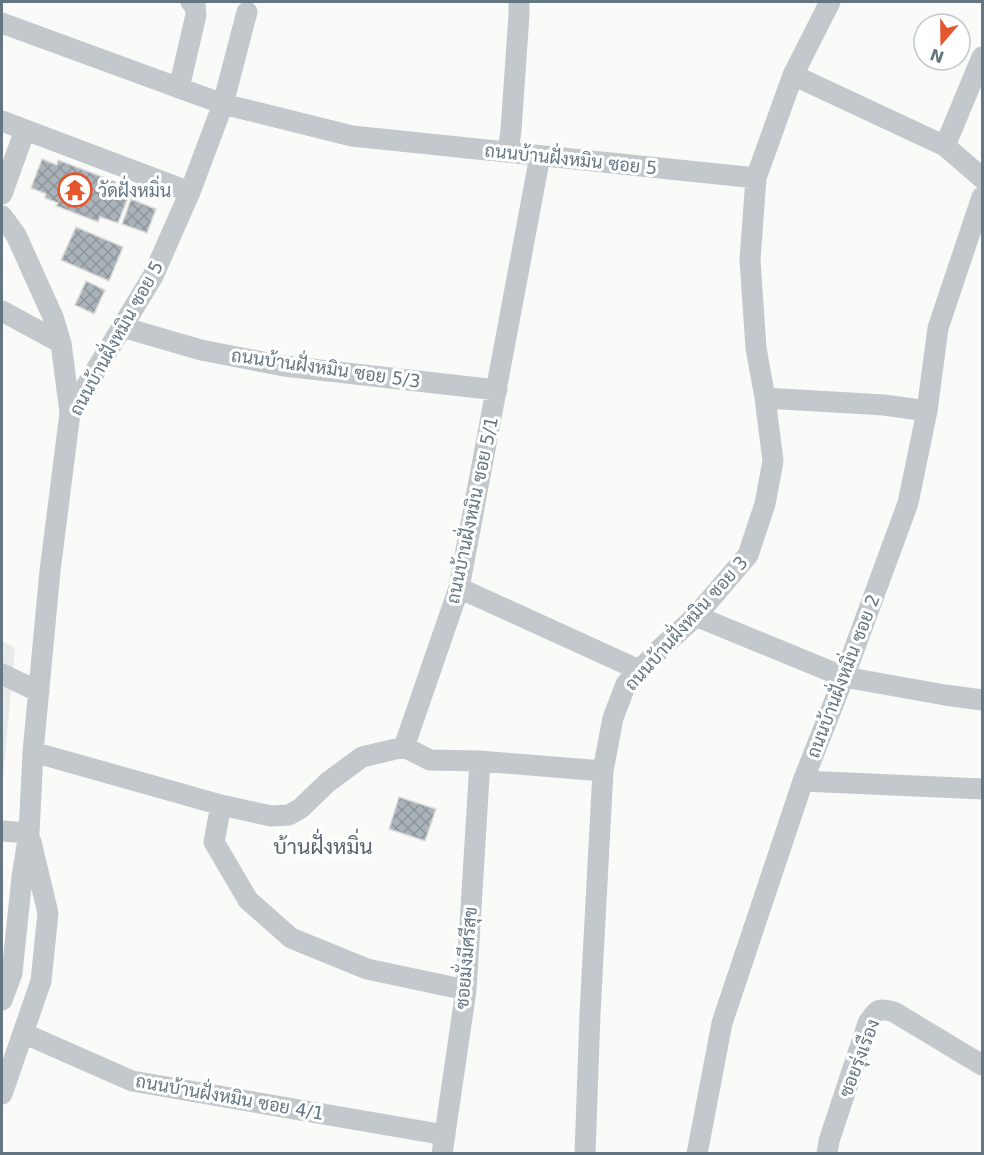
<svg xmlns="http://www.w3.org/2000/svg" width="984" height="1155" viewBox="0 0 984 1155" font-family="'DejaVu Sans',Sarabun,sans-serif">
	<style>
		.built { fill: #e8e9e9 }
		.building { fill: url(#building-cross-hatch); stroke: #dcdcda; stroke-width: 1.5 }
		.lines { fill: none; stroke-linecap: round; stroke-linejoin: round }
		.minor { stroke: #c3c8cc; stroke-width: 21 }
		.labels { text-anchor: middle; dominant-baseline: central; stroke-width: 6; stroke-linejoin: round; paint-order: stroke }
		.street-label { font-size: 18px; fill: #657683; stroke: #fff }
		.poi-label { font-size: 18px; fill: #657683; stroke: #fff; text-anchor: start }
		.quarter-label { font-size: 21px; fill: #57646e; stroke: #fff }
	</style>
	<defs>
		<pattern id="building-cross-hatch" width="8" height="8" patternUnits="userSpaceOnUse" patternTransform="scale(1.5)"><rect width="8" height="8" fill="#aab3b9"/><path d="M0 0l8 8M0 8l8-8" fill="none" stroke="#8e969c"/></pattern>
	</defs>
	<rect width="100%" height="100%" fill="#fafaf8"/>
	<path class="built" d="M 2,641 L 15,648 L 2,789 Z"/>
	<path class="building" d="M 42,159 L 57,165 L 58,160 L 116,182 L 112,192 L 128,198 L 118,223 L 100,217 L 98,222 L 56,206 L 58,203 L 45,198 L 46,194 L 31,188 Z
		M 131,199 L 156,209 L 147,233 L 122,224 Z
		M 76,227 L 123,247 L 109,281 L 61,260 Z
		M 86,281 L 105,290 L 94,314 L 75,305 Z
		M 399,797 L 436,809 L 425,841 L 389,829 Z"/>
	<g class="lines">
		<path class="minor" d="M 2,23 L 223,104 L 247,12
			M 793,75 L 945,146 L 982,178
			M 179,88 L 196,15 L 195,5 L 191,2
			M 2,121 L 190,192
			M 945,146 L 982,57
			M 508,152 L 511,130 L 519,15 L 519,2
			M 2,194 L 25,130
			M 2,216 L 16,235 L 53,317 L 61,343 L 70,413
			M 2,311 L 61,343
			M 122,327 L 201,350 L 284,366 L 497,390
			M 765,398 L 884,405 L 927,411
			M 459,588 L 639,670
			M 696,616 L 844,677 L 945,695 L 982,700
			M 2,674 L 39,692
			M 404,747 L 430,760 L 480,761 L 603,771
			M 33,752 L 221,805 L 271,816 L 289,815 L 301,808 L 328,782 L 362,757 L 404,747 L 459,588 L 540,156
			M 803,781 L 982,789
			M 221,805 L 214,842 L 248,900 L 291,938 L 367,969 L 466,990
			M 2,831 L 29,833
			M 2,1000 L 12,973 L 22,877 L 29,833 L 33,752 L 50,571 L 70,413 L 153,276 L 190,192 L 223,104 L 352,136 L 756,178
			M 23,1033 L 132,1081 L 445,1135
			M 2,1094 L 41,981 L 48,913 L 31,842
			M 442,1154 L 466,990 L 480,761
			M 585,1154 L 590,1014 L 603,771 L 613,718 L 626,684 L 660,649 L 696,616 L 748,555 L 765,504 L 773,461 L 765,398 L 756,348 L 750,260 L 756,178 L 793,75 L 830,2
			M 697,1154 L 722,1023 L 803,781 L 844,677 L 908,503 L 927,411 L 938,328 L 982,197
			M 827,1154 L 829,1141 L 868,1023 C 877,1010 878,1007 894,1012 L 982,1065"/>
	</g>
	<defs>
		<symbol id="temple-ring" viewBox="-11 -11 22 22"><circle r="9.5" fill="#fff" stroke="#e4572e" stroke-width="1.5"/><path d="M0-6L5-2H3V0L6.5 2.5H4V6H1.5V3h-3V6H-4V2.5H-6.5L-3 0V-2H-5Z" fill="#e4572e"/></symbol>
	</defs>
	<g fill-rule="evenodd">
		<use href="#temple-ring" x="56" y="171" width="38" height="38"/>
	</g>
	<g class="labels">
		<g class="street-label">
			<text transform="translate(571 159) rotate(6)">ถนนบ้านฝั่งหมิน ซอย 5</text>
			<text transform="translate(116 338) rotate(-61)">ถนนบ้านฝั่งหมิน ซอย 5</text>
			<text transform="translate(326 368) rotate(8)">ถนนบ้านฝั่งหมิน ซอย 5/3</text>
			<text transform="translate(472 510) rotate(-78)">ถนนบ้านฝั่งหมิน ซอย 5/1</text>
			<text transform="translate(686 623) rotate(-48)">ถนนบ้านฝั่งหมิน ซอย 3</text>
			<text transform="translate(843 676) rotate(-69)">ถนนบ้านฝั่งหมิ่น ซอย 2</text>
			<text transform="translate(466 958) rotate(-85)">ซอยมั่งมีศรีสุข</text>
			<text transform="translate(859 1058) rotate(-69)">ซอยรุ่งเรือง</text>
			<text transform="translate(230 1097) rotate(10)">ถนนบ้านฝั่งหมิน ซอย 4/1</text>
		</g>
		<g class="poi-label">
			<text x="98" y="190">วัดฝั่งหมิ่น</text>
		</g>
		<g class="quarter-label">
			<text x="323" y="847">บ้านฝั่งหมิ่น</text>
		</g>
	</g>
	<rect width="984" height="1155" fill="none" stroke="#657683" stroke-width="6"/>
	<g transform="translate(942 42) rotate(200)"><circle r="28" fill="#ffffff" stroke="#c1c8cd" stroke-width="1.5"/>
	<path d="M0-4.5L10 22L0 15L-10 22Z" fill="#e4572e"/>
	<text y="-9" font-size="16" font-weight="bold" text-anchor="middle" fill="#657683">N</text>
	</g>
</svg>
